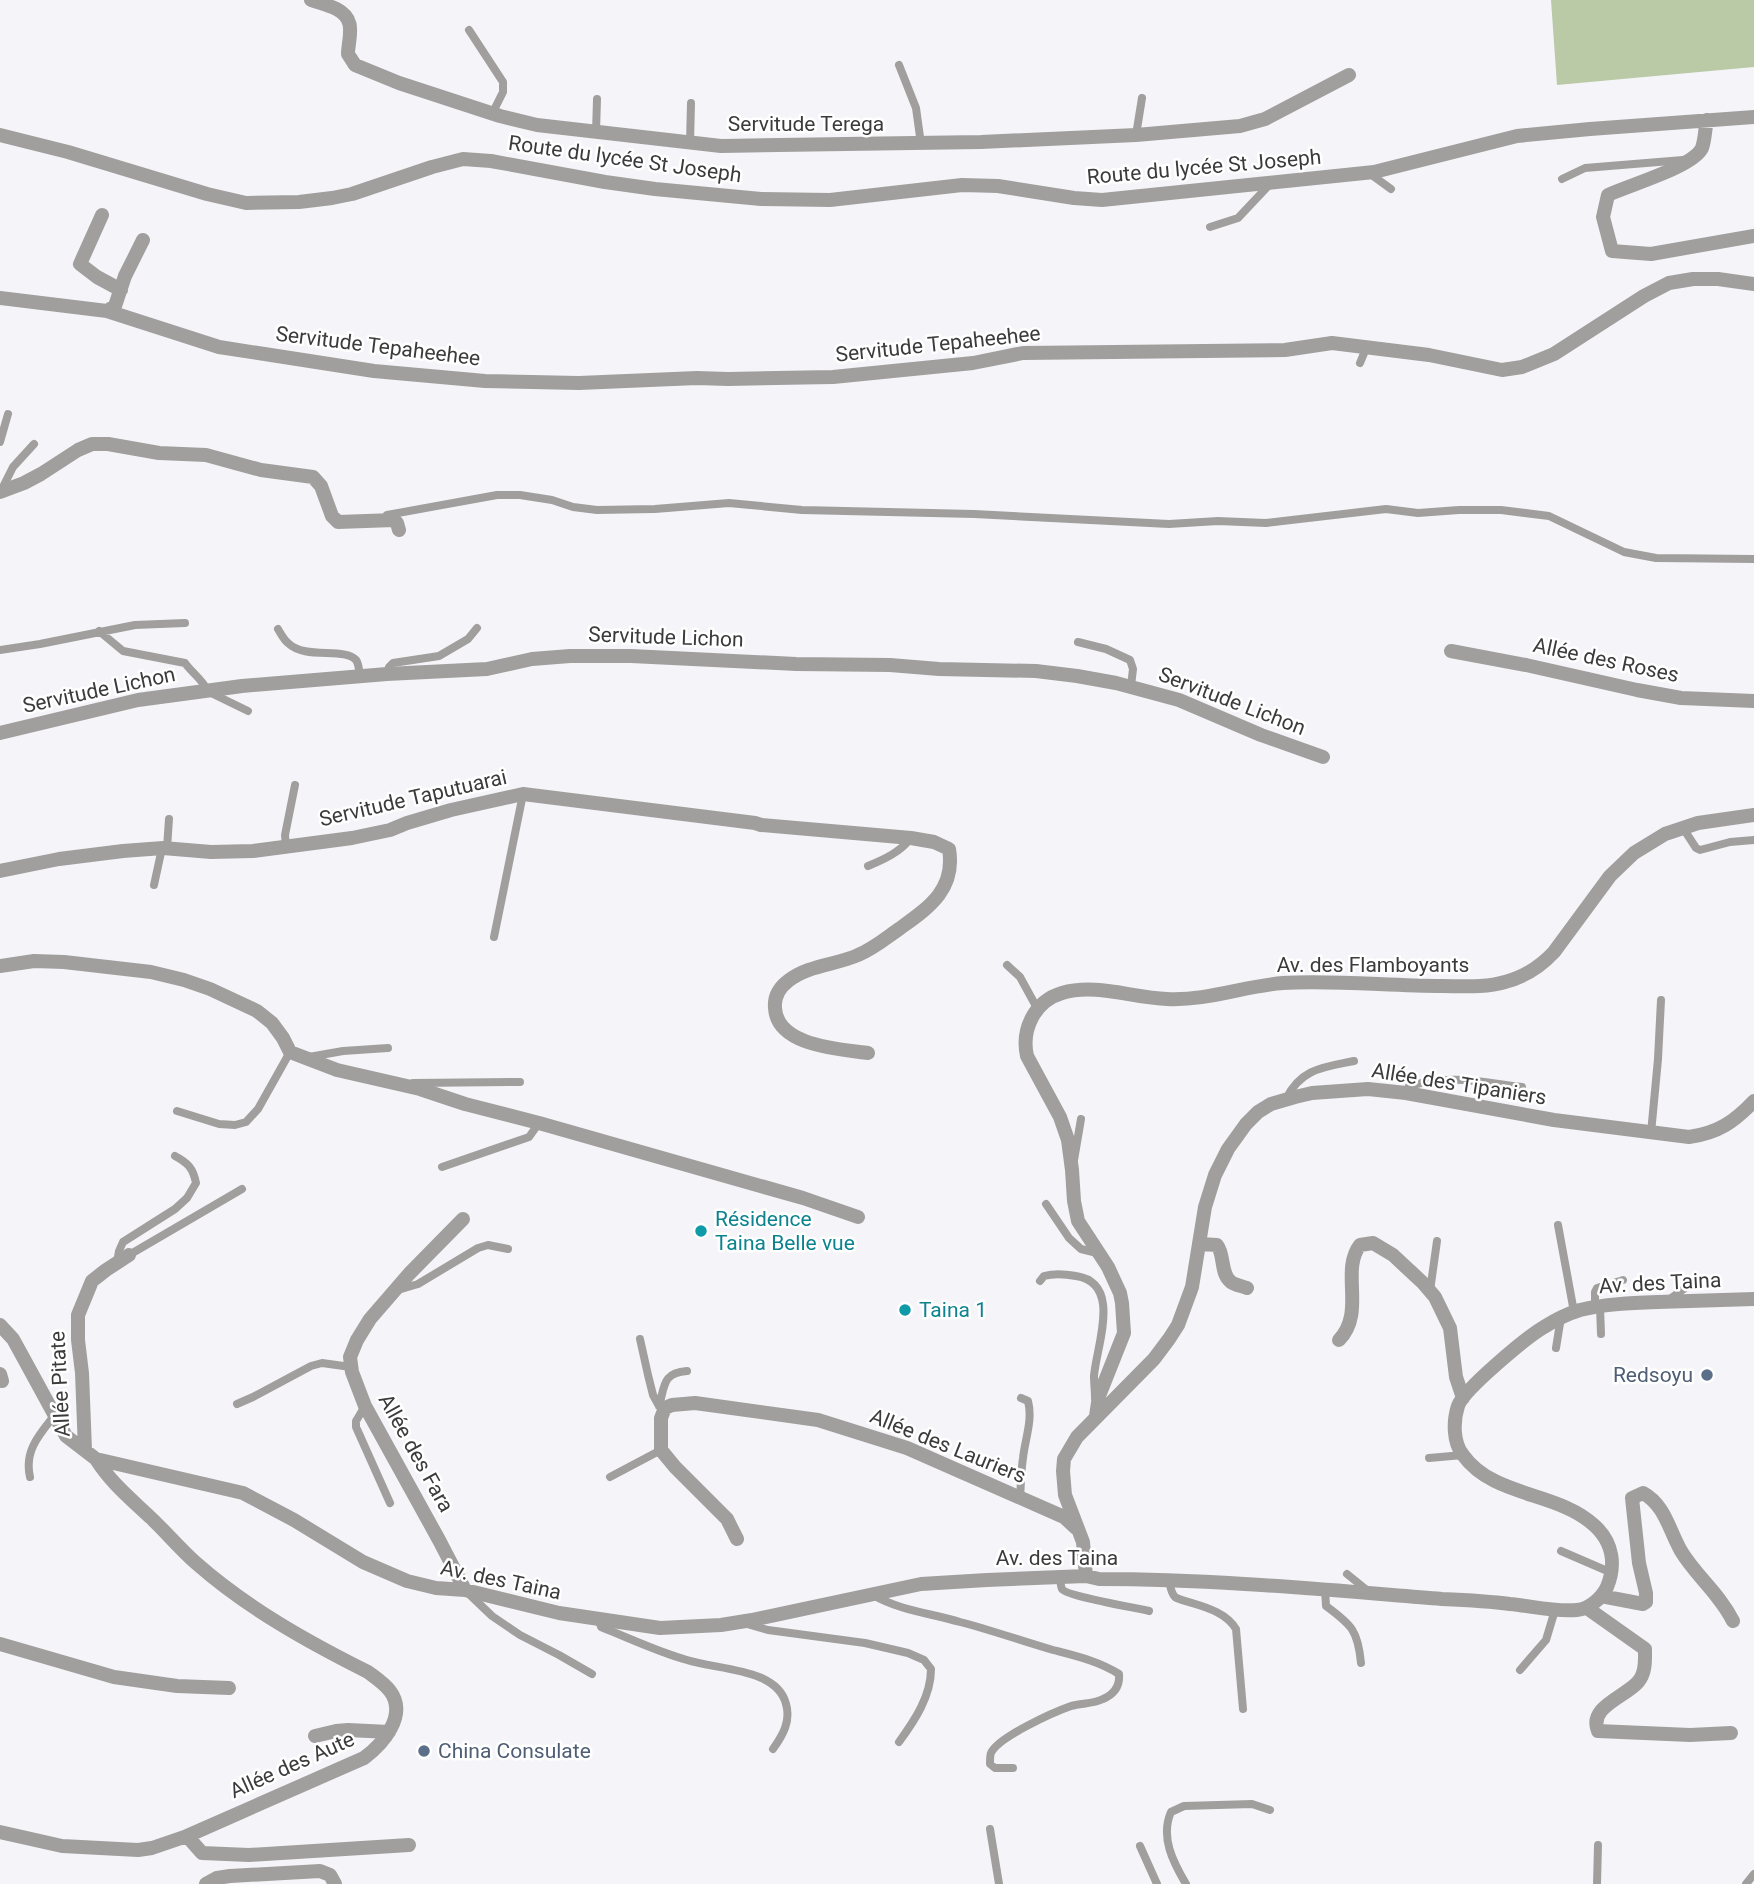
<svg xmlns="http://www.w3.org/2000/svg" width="1754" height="1884" viewBox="0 0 1754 1884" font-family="Roboto,sans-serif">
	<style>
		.green { fill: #bacaa6 }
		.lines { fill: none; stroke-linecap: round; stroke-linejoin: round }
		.lane { stroke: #a19f9e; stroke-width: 8 }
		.street { stroke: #a19f9e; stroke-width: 14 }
		.culture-dot { fill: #0f9aa8; stroke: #fff; stroke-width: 2.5 }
		.service-dot { fill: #5c6f8a; stroke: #fff; stroke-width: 2.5 }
		.labels { text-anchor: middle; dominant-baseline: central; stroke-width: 5; stroke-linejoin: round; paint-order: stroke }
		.street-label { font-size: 21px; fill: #3b3b3c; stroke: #fff }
		.culture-label { font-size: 21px; fill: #0d838f; stroke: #fff; text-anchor: start }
		.service-label { font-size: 21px; fill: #4e5e75; stroke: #fff; text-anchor: end }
	</style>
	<rect width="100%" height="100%" fill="#f5f5f9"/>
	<path class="green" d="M 1551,0 L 1754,0 L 1754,67 L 1557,85 Z"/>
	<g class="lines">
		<path class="lane" d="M 469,30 L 503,82 L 503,92 L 492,114
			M 899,65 L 916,108 L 921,144
			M 596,132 L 597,99
			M 1136,135 L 1142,98
			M 690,143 L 691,103
			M 1369,173 L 1391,189
			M 1562,179 L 1585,168 L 1683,160
			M 1210,227 L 1238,218 L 1271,183
			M 1360,363 L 1367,346
			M 0,442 L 8,414
			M 2,489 L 13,467 L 34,444
			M 387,515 L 497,495 L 520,495 L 552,500 L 573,507 L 597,510 L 655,509 L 729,503 L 802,510 L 974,514 L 1169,524 L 1218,521 L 1266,523 L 1386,509 L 1418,513 L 1459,510 L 1501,510 L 1549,516 L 1624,552 L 1656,558 L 1754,559
			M 278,629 C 281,634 284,640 288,643 C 305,660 344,647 356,660 C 359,664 359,671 360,676
			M 99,631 L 123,651 L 185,663 C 192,673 203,680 207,690
			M 1078,642 L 1106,649 L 1130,660 L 1133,669 L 1131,686
			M 0,650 L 40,644 L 135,625 L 185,623
			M 387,674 L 389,667 L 393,663 L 439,656 L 468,639 L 477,628
			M 211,693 L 248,711
			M 1683,828 L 1696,848 L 1700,850 L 1730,842 L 1754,840
			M 286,847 L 285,835 L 295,785
			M 167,848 L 169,819
			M 868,866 C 885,859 900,852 911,838
			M 154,885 L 162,848
			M 494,937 L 523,794
			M 1007,965 L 1020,977 L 1037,1008
			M 309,1057 L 343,1051 L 388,1048
			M 413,1083 L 520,1082
			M 1406,1093 L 1409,1086 C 1450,1074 1480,1082 1522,1087
			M 1286,1099 C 1301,1068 1325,1067 1354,1061
			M 177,1111 L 219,1124 L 235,1125 L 246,1122 L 258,1109 L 290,1052
			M 1651,1133 L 1658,1059 L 1661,1000
			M 1074,1160 L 1081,1119
			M 442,1167 L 529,1137 L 539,1123
			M 1046,1204 L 1069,1238 L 1081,1249 L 1097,1253
			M 1558,1225 L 1574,1312
			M 129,1255 L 242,1189
			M 117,1263 L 119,1251 L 123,1242 L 175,1209 L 187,1198 L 196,1183 C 193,1168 188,1163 175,1156
			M 1040,1281 L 1044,1276 C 1055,1273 1065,1274 1076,1276 C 1123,1283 1096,1347 1094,1376 C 1094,1383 1095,1391 1095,1398
			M 398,1290 L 418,1284 L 478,1248 L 488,1245 L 508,1249
			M 1430,1291 L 1437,1241
			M 1670,1299 L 1696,1280
			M 1595,1307 L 1595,1292 L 1597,1288 L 1623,1280
			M 1600,1307 L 1601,1334
			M 640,1339 L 648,1375 L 653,1395 L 659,1406 L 665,1408
			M 1556,1348 L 1561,1317
			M 237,1404 L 253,1397 L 311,1366 L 322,1363 L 351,1367
			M 365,1406 L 356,1421 L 356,1427 L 390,1503
			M 659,1406 C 665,1386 662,1373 687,1371
			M 1429,1458 L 1463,1455
			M 30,1477 C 24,1451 39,1435 54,1416
			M 610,1477 L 661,1450
			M 1020,1498 C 1021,1484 1021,1471 1023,1458 C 1025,1439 1033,1420 1028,1401 L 1021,1398
			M 1561,1551 L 1612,1573
			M 1347,1574 L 1368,1591
			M 1060,1578 C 1060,1579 1061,1588 1062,1589 C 1066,1596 1137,1608 1149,1611
			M 1169,1580 C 1170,1586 1171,1593 1175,1597 C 1179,1600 1187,1601 1192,1603 C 1209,1608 1227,1614 1236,1629 L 1243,1709
			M 1325,1589 L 1326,1606 C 1352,1625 1358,1631 1361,1663
			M 469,1594 L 492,1616 L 520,1635 L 559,1655 L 592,1674
			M 873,1595 C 901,1611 930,1613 960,1622 C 991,1630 1022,1641 1053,1650 C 1076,1656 1098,1661 1119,1674 C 1120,1686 1115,1694 1103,1699 C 1093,1704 1081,1703 1071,1706 C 1054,1712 998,1737 991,1753 C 990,1755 990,1761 990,1764 L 995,1768 L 1013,1768
			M 599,1620 L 601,1627 C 629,1638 658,1652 687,1660 C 718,1670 777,1668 786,1704 C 791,1721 783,1735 773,1749
			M 747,1624 L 768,1630 L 865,1643 L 908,1653 L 924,1660 L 931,1669 C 931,1696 915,1720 899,1742
			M 1520,1670 L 1546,1640 L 1555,1610
			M 990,1829 L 999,1884
			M 1140,1846 L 1157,1884
			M 1186,1884 C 1173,1862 1160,1837 1171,1812 L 1184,1806 L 1252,1804 L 1270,1810
			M 1597,1884 L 1598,1845
			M 1746,1884 L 1754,1874"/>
		<path class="street" d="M 311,0 C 328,6 352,9 350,32 C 350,40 348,47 348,54 L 355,65 L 399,83 L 500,116 L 537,125 L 721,146 L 981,142 L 1136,135 L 1240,126 L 1265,119 L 1349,75
			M 1707,120 C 1705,129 1705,140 1702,148 C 1693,167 1629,185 1608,195 L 1603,217 L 1612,251 L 1651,254 L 1754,236
			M 0,135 L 68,152 L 207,194 L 246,203 L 299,202 L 332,198 L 352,194 L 432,167 L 463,159 L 491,161 L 605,182 L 655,189 L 761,199 L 830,200 L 962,185 L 998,186 L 1074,198 L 1102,200 L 1374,172 L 1517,136 L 1590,129 L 1754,117
			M 102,215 L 80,264 L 97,277 L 121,290
			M 0,298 L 107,311 L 115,306 L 125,276 L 143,240
			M 107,311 L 219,347 L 374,371 L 485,381 L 579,383 L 697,378 L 728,379 L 833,377 L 973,363 L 1023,353 L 1285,350 L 1332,343 L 1429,355 L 1502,370 L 1522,367 L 1554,354 L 1644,296 L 1669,283 L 1693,279 L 1718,279 L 1754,284
			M 0,492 L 24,483 L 41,474 L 78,450 L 92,444 L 108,444 L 159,453 L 206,455 L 261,470 L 313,477 L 321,486 L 332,516 L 338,522 L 394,520 L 397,523 L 399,530
			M 1451,651 L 1526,665 L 1637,690 L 1681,698 L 1754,701
			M 0,733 L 138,700 L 242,686 L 387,674 L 487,669 L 532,659 L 570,656 L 631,656 L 796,664 L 890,665 L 939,669 L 1036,671 L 1077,676 L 1116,683 L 1179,700 L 1261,735 L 1323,757
			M 0,871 L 59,859 L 123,851 L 163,848 L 211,852 L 253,851 L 352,838 L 390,830 L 407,823 L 451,810 L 523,794 L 755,823 L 761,825 L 911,838 L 934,842 L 949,849 C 956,890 928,908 899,929 C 886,938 873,949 858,955 C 836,965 808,965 788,981 C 779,988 774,997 775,1008 C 777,1046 839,1049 868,1053
			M 0,966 L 34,961 L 64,962 L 151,972 L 184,980 L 210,989 L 257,1011 L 272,1023 L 283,1038 L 290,1052 L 337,1070 L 420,1089 L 465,1104 L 539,1123 L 803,1198 L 858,1217
			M 463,1219 L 409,1274 L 370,1319 L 357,1340 L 350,1357 L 352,1372 L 365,1406 L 439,1540 L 465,1590
			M 1200,1244 L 1217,1245 C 1225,1255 1220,1274 1231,1282 C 1235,1285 1242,1286 1247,1288
			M 0,1325 L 13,1339 L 24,1359 L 66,1436 L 96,1459 L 243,1493 L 294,1520 L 363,1562 L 407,1581 L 436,1588 L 465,1590 L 559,1613 L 660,1628 L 721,1625 L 752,1620 L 921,1584 L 987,1580 L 1086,1576 L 1099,1579 C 1214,1579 1328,1590 1442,1599 C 1465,1600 1487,1601 1510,1604 C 1532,1606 1554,1612 1577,1610 C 1589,1609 1602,1598 1607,1587 C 1616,1565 1613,1543 1595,1526 C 1558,1491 1494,1498 1463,1455 C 1453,1443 1453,1421 1458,1406 C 1463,1390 1527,1337 1544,1327 C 1555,1320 1567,1314 1580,1310 C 1605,1304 1632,1303 1658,1302 C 1690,1301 1722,1300 1754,1299
			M 1339,1340 C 1366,1312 1340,1271 1360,1245 L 1373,1243 L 1393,1255 L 1423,1283 L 1435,1297 L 1450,1328 L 1456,1377 L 1463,1398
			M 0,1374 L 2,1381
			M 1096,1416 L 1099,1396 L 1124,1333 L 1122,1303 L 1120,1293 L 1108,1267 L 1078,1221 L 1074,1201 L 1072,1170 L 1068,1140 L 1060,1117 L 1027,1056 C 1021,1029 1035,1001 1062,993 C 1096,983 1133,998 1167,999 C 1207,1001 1244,986 1283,983 C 1335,980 1389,986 1442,986 C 1462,986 1485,988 1505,982 C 1524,977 1541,966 1554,952 L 1610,876 L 1634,853 L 1665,834 L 1698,823 L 1754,815
			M 85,1450 L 82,1373 L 78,1340 L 78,1315 L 92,1281 L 106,1270 L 129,1255
			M 737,1539 L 727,1519 L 675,1467 L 661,1450 L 661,1418 L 665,1408 L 672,1405 L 695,1403 L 818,1420 L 907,1448 L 1064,1517 L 1076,1528
			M 1086,1576 L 1083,1542 L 1065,1495 L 1063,1471 L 1064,1459 L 1077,1437 L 1154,1359 L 1169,1339 L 1178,1325 L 1192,1287 L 1205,1207 L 1215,1175 L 1228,1149 L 1246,1124 L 1258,1112 L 1271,1104 L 1295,1097 L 1312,1093 L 1368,1089 L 1406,1093 L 1554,1120 L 1689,1137 C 1718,1133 1734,1122 1754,1101
			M 1601,1596 L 1643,1604 L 1646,1602 L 1646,1593 L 1639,1563 L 1632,1498 L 1643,1493 C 1665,1505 1669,1530 1681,1551 C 1696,1576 1719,1593 1733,1621
			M 1587,1608 L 1645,1649 C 1645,1660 1646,1673 1638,1682 C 1625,1697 1588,1707 1598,1731 L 1690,1735 L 1731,1733
			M 0,1644 L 114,1677 L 177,1686 L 229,1688
			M 315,1736 L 336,1731 L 348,1730 L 389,1732
			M 0,1832 L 62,1846 L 138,1850 L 152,1848 L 187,1836 L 364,1758 C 383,1744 408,1715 390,1691 C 384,1683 376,1678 368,1672 C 308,1642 247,1608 196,1563 C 180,1549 166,1532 151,1518 C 131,1499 111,1483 96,1459
			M 187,1836 L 202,1853 L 249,1855 L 409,1845
			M 206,1884 L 217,1878 L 230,1876 L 320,1871 L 330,1875 L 335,1884"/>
	</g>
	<g class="culture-dot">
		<circle cx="701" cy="1231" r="7"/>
		<circle cx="905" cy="1310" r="7"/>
	</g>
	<g class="service-dot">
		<circle cx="1707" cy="1375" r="7"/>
		<circle cx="424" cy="1751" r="7"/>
	</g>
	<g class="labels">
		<g class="street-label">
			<text x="806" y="124">Servitude Terega</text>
			<text transform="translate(625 159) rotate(8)">Route du lycée St Joseph</text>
			<text transform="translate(1204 167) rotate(-5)">Route du lycée St Joseph</text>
			<text transform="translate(938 344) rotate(-6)">Servitude Tepaheehee</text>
			<text transform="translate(378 346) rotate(7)">Servitude Tepaheehee</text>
			<text transform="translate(666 637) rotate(2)">Servitude Lichon</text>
			<text transform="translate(1606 660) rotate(12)">Allée des Roses</text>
			<text transform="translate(99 690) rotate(-12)">Servitude Lichon</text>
			<text transform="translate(1232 701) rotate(21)">Servitude Lichon</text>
			<text transform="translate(413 798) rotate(-13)">Servitude Taputuarai</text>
			<text x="1373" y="965">Av. des Flamboyants</text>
			<text transform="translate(1459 1084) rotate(9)">Allée des Tipaniers</text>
			<text transform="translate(1660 1283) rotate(-3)">Av. des Taina</text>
			<text transform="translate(60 1384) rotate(-93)">Allée Pitate</text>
			<text transform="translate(948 1446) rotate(22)">Allée des Lauriers</text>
			<text transform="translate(416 1453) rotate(61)">Allée des Fara</text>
			<text x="1057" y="1558">Av. des Taina</text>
			<text transform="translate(501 1580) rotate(12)">Av. des Taina</text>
			<text transform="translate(292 1765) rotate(-24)">Allée des Aute</text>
		</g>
		<g class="culture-label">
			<text x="715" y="1219">Résidence<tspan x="715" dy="24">Taina Belle vue</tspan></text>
			<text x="919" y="1310">Taina 1</text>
		</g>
		<g class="service-label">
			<text x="1693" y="1375">Redsoyu</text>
			<text x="438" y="1751" text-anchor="start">China Consulate</text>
		</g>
	</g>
</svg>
